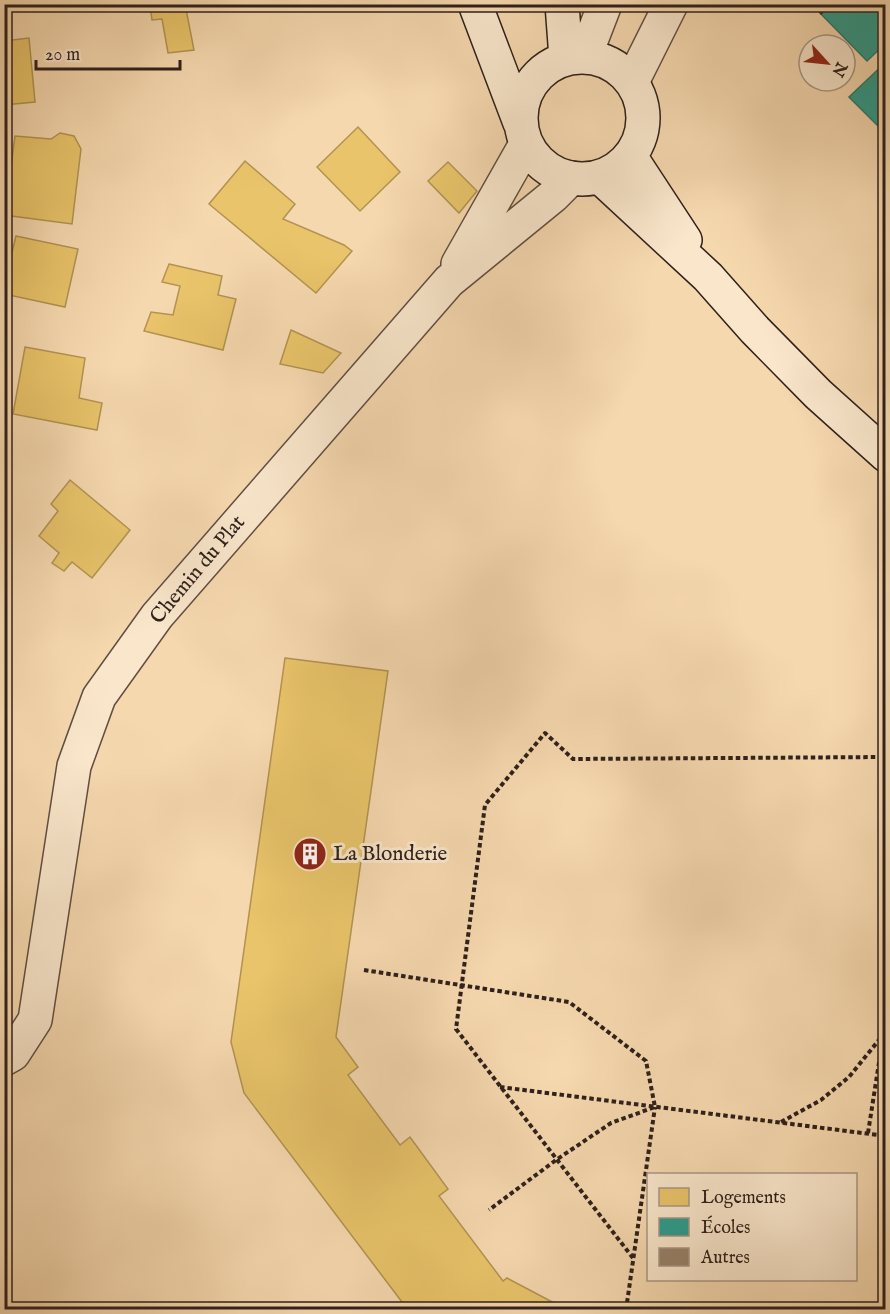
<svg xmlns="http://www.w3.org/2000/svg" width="890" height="1314" viewBox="0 0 890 1314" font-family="'IM FELL English',serif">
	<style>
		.homes { fill: #e9c46a; stroke: #b19352; stroke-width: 1.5 }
		.schools { fill: #2a9d8f; stroke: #2b786c; stroke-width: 1.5 }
		.building { fill: #968068; stroke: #2e201b; stroke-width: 1.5 }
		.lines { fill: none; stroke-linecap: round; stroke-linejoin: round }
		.minor-casing { stroke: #604e40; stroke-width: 36 }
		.secondary-casing { stroke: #2e201b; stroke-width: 36 }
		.path { stroke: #2e201b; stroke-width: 4; stroke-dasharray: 4.5 3; stroke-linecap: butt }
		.minor { stroke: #f9e6cb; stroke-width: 33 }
		.secondary { stroke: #f9e6cb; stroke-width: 33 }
		.labels { text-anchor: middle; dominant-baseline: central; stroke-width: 6; stroke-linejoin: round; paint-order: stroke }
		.street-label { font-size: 21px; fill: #2e201b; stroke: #f9e6cb }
		.poi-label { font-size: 21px; fill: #2e201b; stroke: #f9e6cb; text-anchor: start }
	</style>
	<rect width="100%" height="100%" fill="#f6d8af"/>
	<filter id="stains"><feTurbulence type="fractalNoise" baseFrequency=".00333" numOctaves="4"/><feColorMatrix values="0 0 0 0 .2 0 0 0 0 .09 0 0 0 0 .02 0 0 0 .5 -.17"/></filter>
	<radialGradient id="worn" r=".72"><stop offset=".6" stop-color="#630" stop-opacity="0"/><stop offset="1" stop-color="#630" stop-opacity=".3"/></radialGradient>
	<path class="homes" d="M 185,4 L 194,50 L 168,53 L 162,19 L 152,20 L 150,5 Z
		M 29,38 L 35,102 L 4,105 L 4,41 Z
		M 358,127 L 400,172 L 360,211 L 317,167 Z
		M 60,133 L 74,136 L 81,149 L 72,224 L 4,215 L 4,174 L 10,174 L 15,136 L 51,139 Z
		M 245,161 L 295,204 L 283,219 L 344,245 L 352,251 L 316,293 L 209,204 Z
		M 448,162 L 477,191 L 459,213 L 428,181 Z
		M 16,236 L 78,249 L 65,307 L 4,294 L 4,285 Z
		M 169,264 L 222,276 L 218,295 L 236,299 L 223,350 L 144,331 L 151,312 L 173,315 L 180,286 L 162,282 Z
		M 291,330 L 341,353 L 323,373 L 280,364 Z
		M 25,347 L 85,358 L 79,398 L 102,403 L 97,430 L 13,414 Z
		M 70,480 L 130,530 L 92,578 L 72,562 L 64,571 L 52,563 L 59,553 L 39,536 L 58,511 L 51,504 Z
		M 285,658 L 388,671 L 336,1037 L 358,1067 L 348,1075 L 400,1145 L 410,1137 L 448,1189 L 439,1196 L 503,1281 L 507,1278 L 558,1305 L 558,1308 L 568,1310 L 408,1310 L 244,1093 L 231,1042 Z"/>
	<path class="schools" d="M 831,4 L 886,4 L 886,43 L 867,61 L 821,14 Z
		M 886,62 L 886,134 L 849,97 Z"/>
	<path class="building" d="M 812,4 L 831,4 L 821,14 Z"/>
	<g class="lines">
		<defs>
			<path id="minor" d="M 585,56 L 605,4
				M 632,82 L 671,4
				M 458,264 L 526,144
				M 4,1059 L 13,1054 L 35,1020 L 74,766 L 99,697 L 157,616 L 449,281 L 553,196 L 571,178"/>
			<path id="secondary" d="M 475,4 L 520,123
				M 562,4 L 566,58
				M521 118a61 61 0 1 1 122 0a61 61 0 1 1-122 0Z
				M 630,156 L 685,240
				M 600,177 L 708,277 L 755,330 L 818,394 L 886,455"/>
		</defs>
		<use href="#minor" class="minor-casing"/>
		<use href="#secondary" class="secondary-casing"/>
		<path class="path" d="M 364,970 L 569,1002 L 646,1061 L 655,1107 L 611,1123 L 556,1160 L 489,1210
			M 500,1087 L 886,1136
			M 781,1122 L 821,1100 L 849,1077 L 883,1035
			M 868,1133 L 886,1018
			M 633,1258 L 456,1029 L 485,805 L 545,733 L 573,759 L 886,757
			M 626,1310 L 655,1107"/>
		<use href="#minor" class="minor"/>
		<use href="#secondary" class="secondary"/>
	</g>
	<defs>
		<symbol id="building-disc" viewBox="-11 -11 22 22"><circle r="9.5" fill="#8f2418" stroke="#f9e6cb"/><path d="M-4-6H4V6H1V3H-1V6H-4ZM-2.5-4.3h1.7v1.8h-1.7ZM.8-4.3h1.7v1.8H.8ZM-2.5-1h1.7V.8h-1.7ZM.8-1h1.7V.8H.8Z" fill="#fff"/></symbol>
	</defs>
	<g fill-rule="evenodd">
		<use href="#building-disc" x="291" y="835" width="38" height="38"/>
	</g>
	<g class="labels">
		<g class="street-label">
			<text transform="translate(198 570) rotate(-50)">Chemin du Plat</text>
		</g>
		<g class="poi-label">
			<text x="333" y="854">La Blonderie</text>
		</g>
	</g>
	<rect width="890" height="1314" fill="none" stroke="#f6d8af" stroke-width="24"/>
	<rect x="6" y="6" width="878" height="1302" fill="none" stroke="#2e201b" stroke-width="3"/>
	<rect x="12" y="12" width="866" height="1290" fill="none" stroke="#2e201b" stroke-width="1.5"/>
	<rect x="647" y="1173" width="210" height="108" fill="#f9e6cb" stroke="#a89785" stroke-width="1.5"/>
	<rect x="659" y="1188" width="30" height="18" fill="#e9c46a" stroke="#a89785" stroke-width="1.5"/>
	<text x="701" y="1203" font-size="18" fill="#2e201b">Logements</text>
	<rect x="659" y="1218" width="30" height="18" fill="#2a9d8f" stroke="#a89785" stroke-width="1.5"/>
	<text x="701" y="1233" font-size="18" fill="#2e201b">Écoles</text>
	<rect x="659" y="1248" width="30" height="18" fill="#968068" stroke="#a89785" stroke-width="1.5"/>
	<text x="701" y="1263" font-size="18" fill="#2e201b">Autres</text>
	<g transform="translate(827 63) rotate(117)"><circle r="28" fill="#f9e6cb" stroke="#a89785" stroke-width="1.5"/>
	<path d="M0-4.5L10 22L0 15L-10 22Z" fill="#8f2418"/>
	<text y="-9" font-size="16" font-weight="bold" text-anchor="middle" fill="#2e201b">N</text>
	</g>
	<path d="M36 60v9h144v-9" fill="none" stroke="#2e201b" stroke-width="3"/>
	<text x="45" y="60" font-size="18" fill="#2e201b" stroke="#f9e6cb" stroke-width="4.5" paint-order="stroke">20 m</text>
	<rect width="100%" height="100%" filter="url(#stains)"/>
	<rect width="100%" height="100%" fill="url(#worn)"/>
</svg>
